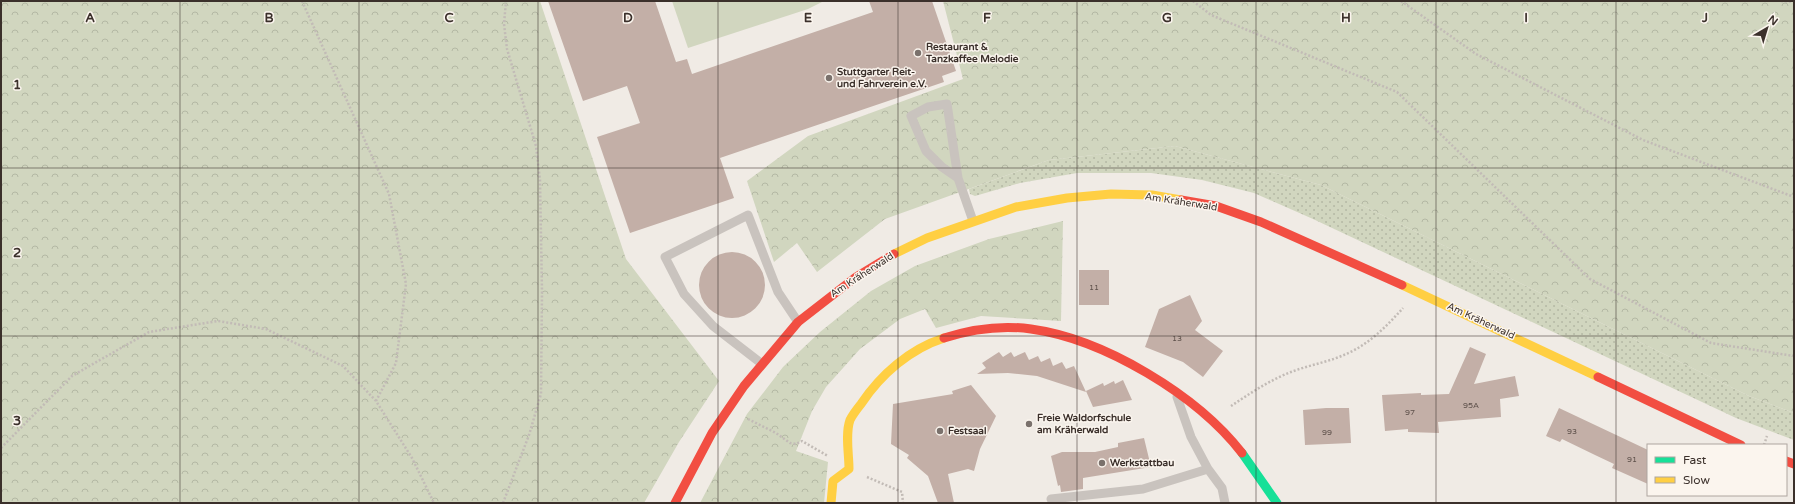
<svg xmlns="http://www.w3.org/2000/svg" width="1795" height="504" viewBox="0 0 1795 504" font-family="'Varela Round',sans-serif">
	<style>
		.grass { fill: url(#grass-dots) }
		.forest { fill: url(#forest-crowns) }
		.garden { fill: #d1d6bf }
		.building { fill: #c3afa7 }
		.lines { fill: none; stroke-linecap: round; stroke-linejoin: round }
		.path { stroke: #c2bbb6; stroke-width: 2.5; stroke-dasharray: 2 2; stroke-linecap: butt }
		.lane { stroke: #c9c3be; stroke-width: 9 }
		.fast { stroke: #16e098; stroke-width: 9 }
		.slow { stroke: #ffcf43; stroke-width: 9 }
		.jam { stroke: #f24e42; stroke-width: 9 }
		.grid { fill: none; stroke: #3b302b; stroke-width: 1; stroke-opacity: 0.55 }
		.poi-dot { fill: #7a716c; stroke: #fbf5ee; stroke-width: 1.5 }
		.labels { text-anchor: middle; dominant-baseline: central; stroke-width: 3; stroke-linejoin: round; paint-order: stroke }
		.number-label { font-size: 8px; fill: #5d504a }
		.poi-label { font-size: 10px; font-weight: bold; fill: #3b302b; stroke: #fbf5ee; text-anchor: start }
		.street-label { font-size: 10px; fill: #3b302b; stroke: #fbf5ee }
		.grid-label { font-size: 13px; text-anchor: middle; font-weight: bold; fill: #3b302b; stroke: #fbf5ee; stroke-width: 3; stroke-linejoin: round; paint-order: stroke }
	</style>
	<defs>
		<pattern id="grass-dots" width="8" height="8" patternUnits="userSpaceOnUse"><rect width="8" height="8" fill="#d1d6bf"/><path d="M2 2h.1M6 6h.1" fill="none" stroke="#b4b8a4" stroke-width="1.8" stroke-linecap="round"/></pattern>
		<pattern id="forest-crowns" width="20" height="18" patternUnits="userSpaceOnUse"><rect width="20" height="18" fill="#d1d6bf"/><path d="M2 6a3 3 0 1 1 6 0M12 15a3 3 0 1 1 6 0" fill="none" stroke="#b4b8a4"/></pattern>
	</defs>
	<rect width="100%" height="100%" fill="#f0ebe5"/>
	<path class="grass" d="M 1175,146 L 1321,185 L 1749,396 L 1794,413 L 1794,440 L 1736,418 L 1313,219 L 1254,193 L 1202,180 L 1151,173 L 1077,173 L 1020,183 L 975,196 L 970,194 L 969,189 L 1049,160 Z"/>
	<path class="forest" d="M 1,1 L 540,1 L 626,259 L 719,381 L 679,442 L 644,503 L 1,503 Z
		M 943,1 L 1794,1 L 1794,413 L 1749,396 L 1321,185 L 1175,146 L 1049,160 L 885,219 L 817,272 L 797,243 L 774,262 L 747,181 L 808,136 L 963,79 Z
		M 1063,221 L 1061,321 L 981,316 L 936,328 L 925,309 L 900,319 L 860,349 L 826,387 L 812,411 L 796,451 L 828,462 L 824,503 L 700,503 L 747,414 L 783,367 L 820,332 L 871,291 L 915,266 L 989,239 Z"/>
	<path class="garden" d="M 672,1 L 824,1 L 808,9 L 688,48 Z"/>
	<path class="building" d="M 548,1 L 655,1 L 676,62 L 687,59 L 692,74 L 873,12 L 869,1 L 932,1 L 956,71 L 942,76 L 944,82 L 720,158 L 734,198 L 630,233 L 597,137 L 640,123 L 627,86 L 583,101 Z
		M699 285a33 33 0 1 1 66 0a33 33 0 1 1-66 0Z
		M 1079,270 L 1109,270 L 1109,305 L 1079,305 Z
		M 1190,295 L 1202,321 L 1195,330 L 1223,351 L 1203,377 L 1183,362 L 1145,347 L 1159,309 Z
		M 1470,347 L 1486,354 L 1474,384 L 1515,376 L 1519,396 L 1500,399 L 1501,417 L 1438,422 L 1439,433 L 1408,432 L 1408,429 L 1385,431 L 1382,395 L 1421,393 L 1421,395 L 1449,394 Z
		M 999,352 L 1003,357 L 1011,352 L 1014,357 L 1025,352 L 1029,360 L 1038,356 L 1041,362 L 1050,358 L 1053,366 L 1062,362 L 1066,369 L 1074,366 L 1086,392 L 1037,376 L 1008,373 L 977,374 L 986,368 L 982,363 Z
		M 1123,380 L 1132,400 L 1093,407 L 1086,391 L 1103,383 L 1104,386 L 1114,381 L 1115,384 Z
		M 971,385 L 996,416 L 980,449 L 974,471 L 968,469 L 948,474 L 954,503 L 938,503 L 928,476 L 907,458 L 909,455 L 891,444 L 893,404 L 953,394 L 952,391 Z
		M 1326,408 L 1349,408 L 1351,443 L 1305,445 L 1303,410 Z
		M 1559,408 L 1648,450 L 1648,484 L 1612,468 L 1614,464 L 1595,455 L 1562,439 L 1560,442 L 1546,436 Z
		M 1144,438 L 1151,467 L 1083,478 L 1083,489 L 1061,492 L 1060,485 L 1058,486 L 1051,456 L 1062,452 L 1095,452 L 1118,447 L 1118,443 Z"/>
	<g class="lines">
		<path class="path" d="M 302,1 L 389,194 L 406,284 L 396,363 L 376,401
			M 1193,1 L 1211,15 L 1397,92 L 1590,279 L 1711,343 L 1794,356
			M 1401,1 L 1476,54 L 1643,140 L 1794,197
			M 1781,1 L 1794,2
			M 1231,406 C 1249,394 1270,380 1291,372 C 1309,365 1329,362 1346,354 C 1368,345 1387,326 1403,308
			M 748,419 L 776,433 L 790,443 L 796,444 L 802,441 L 828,456
			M 1764,445 L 1767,436
			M 1,448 L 72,376 L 149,332 L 218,321 L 266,329 L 343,366 L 376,401 L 412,458 L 434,503
			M 867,477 L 902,492 L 903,503
			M 503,503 L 529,435 L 541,394 L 542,292 L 540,180 L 536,146 L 507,49 L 504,24 L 506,1"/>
		<path class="lane" d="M 958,178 L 942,167 L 926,151 L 911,116 L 928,107 L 947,104 L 958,178 L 973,221
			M 762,364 L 713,326 L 684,294 L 665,257 L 748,215 L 778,292 L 798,322
			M 1208,469 L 1222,488 L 1225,503
			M 1051,499 L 1143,489 L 1208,469 L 1191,437 L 1177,397"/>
		<path class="fast" d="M 1242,453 L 1277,503"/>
		<path class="slow" d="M 894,254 L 927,238 L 1016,207 L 1067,198 L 1111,194 L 1152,195 L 1181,200
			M 1402,285 L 1598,377
			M 831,503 L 833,481 L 849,469 C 849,454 845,434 850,420 C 853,414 857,409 861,404 C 881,374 910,349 944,338"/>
		<path class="jam" d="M 1181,200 L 1216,206 L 1261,222 L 1402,285
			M 944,338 C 972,329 1002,325 1031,329 C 1104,339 1197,395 1242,453
			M 1598,377 L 1741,445
			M 1786,461 L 1794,464
			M 675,503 L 712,433 L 744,386 L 798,322 L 856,277 L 894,254"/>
	</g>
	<path class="grid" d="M 180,1 L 180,503M 359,1 L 359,503M 538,1 L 538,503M 718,1 L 718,503M 898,1 L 898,503M 1077,1 L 1077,503M 1256,1 L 1256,503M 1436,1 L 1436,503M 1616,1 L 1616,503M 1,168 L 1794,168M 1,336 L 1794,336"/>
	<g class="poi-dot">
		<circle cx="918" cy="53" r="4"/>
		<circle cx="829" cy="78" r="4"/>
		<circle cx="1029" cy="424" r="4"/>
		<circle cx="940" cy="431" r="4"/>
		<circle cx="1102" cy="463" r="4"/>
	</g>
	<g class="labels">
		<g class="number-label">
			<text x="1094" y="287">11</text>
			<text x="1177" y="338">13</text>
			<text x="1471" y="405">95A</text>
			<text x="1410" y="412">97</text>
			<text x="1572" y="431">93</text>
			<text x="1327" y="432">99</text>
			<text x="1632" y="459">91</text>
		</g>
		<g class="poi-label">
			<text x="926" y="47">Restaurant &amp;<tspan x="926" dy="12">Tanzkaffee Melodie</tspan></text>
			<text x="837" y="72">Stuttgarter Reit-<tspan x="837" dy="12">und Fahrverein e.V.</tspan></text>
			<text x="1037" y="418">Freie Waldorfschule<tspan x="1037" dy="12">am Kräherwald</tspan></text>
			<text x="948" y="431">Festsaal</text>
			<text x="1110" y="463">Werkstattbau</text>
		</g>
		<g class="street-label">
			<text transform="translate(1181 202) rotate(9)">Am Kräherwald</text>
			<text transform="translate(862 275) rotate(-33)">Am Kräherwald</text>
			<text transform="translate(1481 321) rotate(25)">Am Kräherwald</text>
		</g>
	</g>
	<g class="grid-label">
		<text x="90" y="22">A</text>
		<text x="269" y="22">B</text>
		<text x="449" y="22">C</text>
		<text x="628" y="22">D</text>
		<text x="808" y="22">E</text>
		<text x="987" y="22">F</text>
		<text x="1167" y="22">G</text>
		<text x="1346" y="22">H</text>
		<text x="1526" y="22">I</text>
		<text x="1705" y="22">J</text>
		<text x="17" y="89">1</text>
		<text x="17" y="257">2</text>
		<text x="17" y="425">3</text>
	</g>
	<rect width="1795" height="504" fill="none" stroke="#3b302b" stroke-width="4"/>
	<rect x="1647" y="444" width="140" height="52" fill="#fbf5ee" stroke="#aea6a0"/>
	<rect x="1655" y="457" width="20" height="6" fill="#16e098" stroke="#aea6a0"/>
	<text x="1683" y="464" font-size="12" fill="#3b302b">Fast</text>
	<rect x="1655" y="477" width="20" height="6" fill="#ffcf43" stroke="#aea6a0"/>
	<text x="1683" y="484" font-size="12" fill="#3b302b">Slow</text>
	<g transform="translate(1767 28) rotate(38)" stroke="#fbf5ee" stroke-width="3" paint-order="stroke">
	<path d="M0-3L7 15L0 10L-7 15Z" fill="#3b302b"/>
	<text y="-6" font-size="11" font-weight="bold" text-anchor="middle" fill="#3b302b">N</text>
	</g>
</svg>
